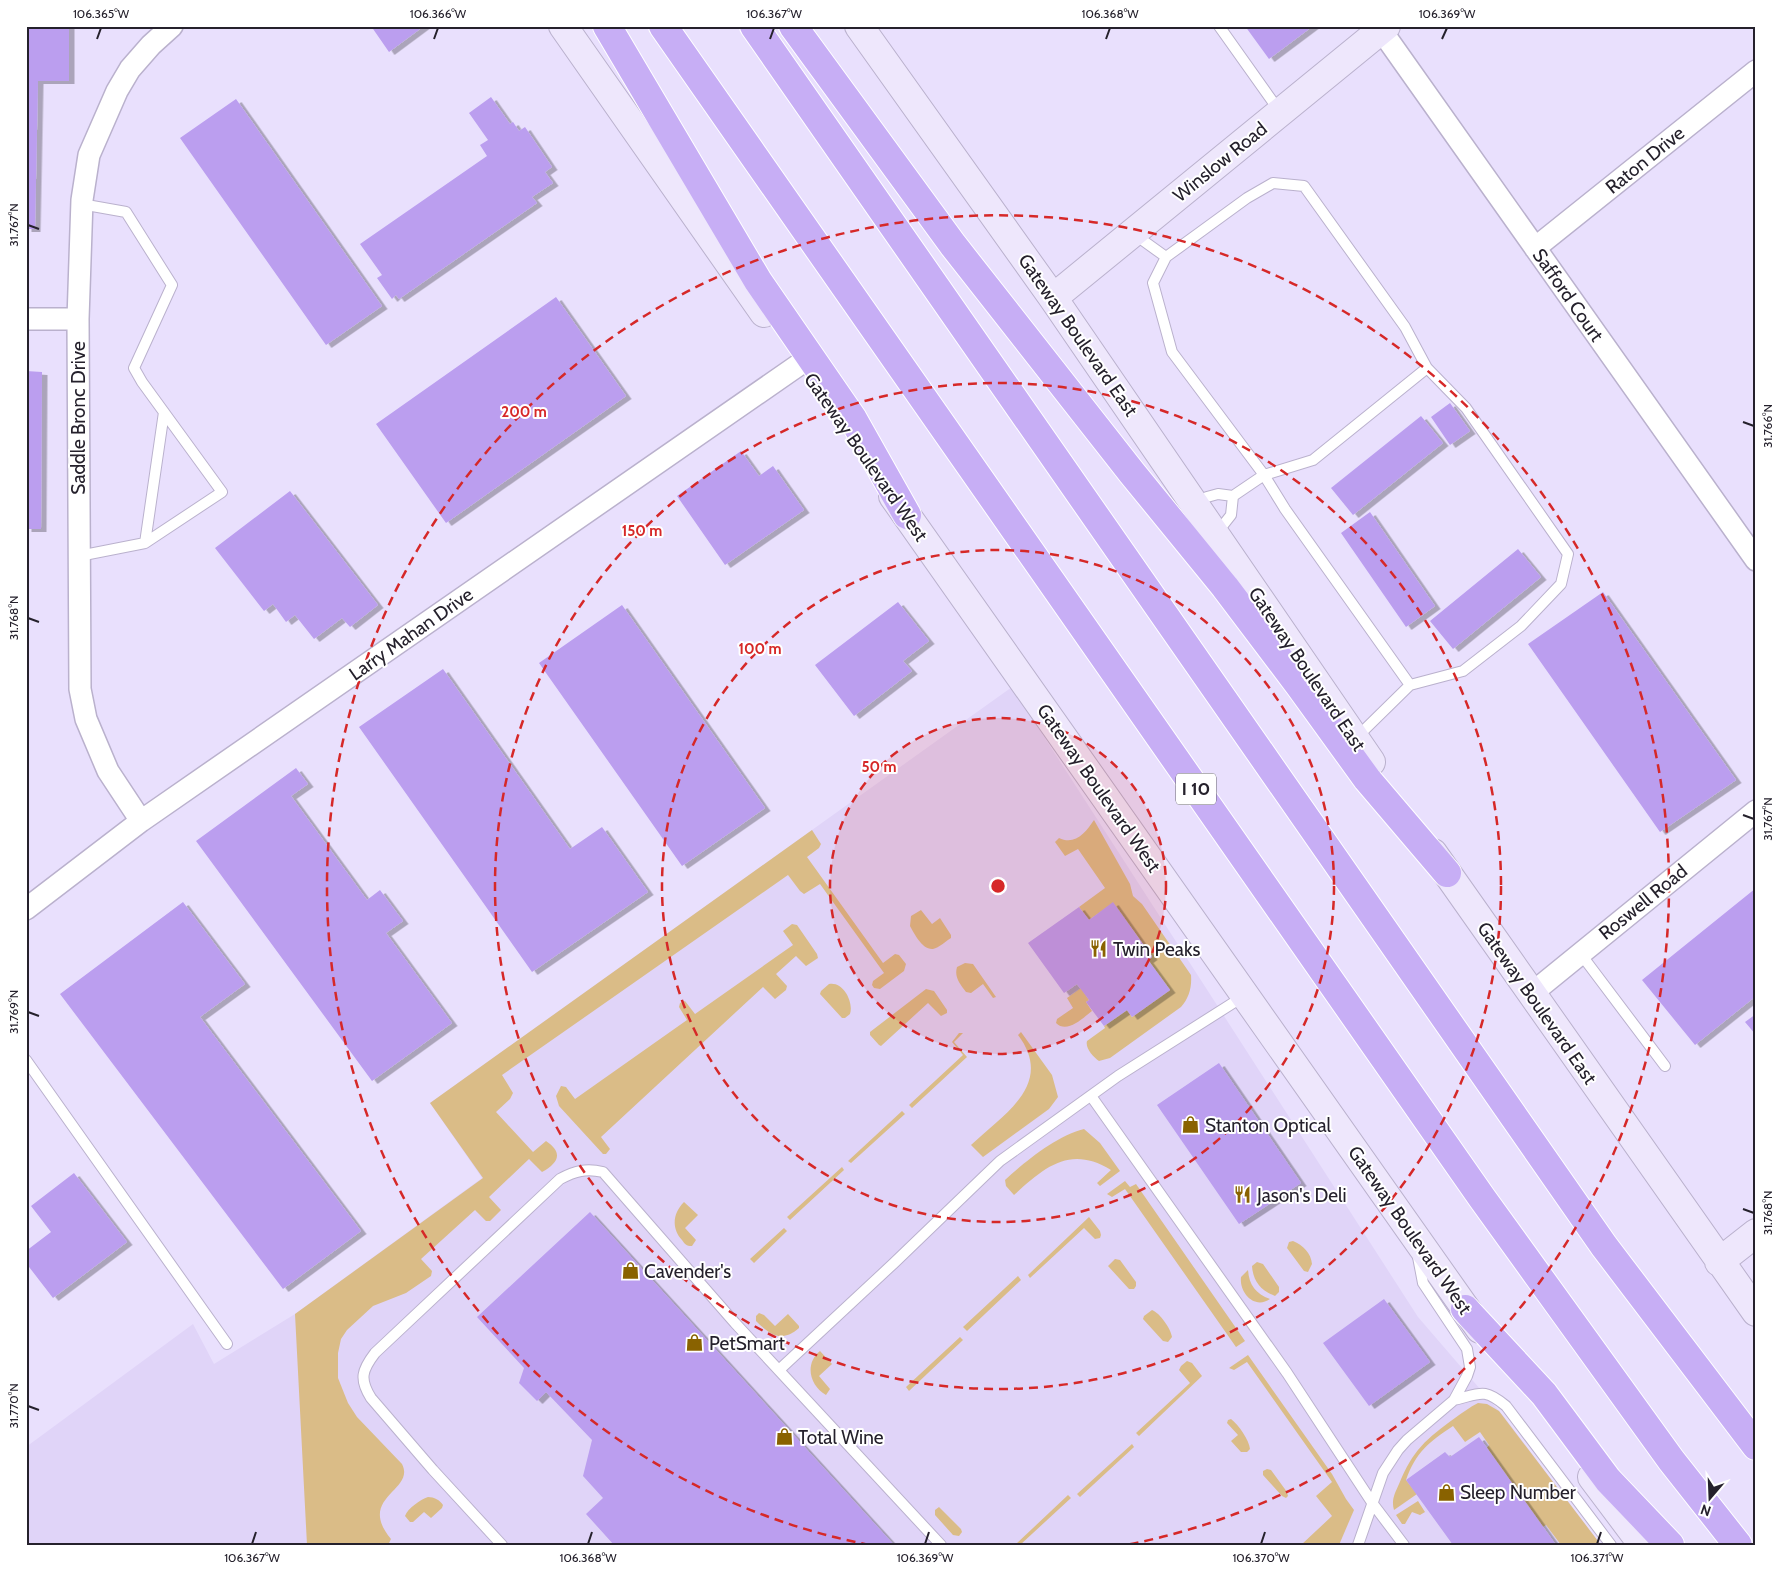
<svg xmlns="http://www.w3.org/2000/svg" width="1782" height="1571" viewBox="0 0 1782 1571" font-family="Cabin,sans-serif">
	<style>
		.built { fill: #e0d4f8 }
		.green { fill: #dabc87 }
		.building { fill: #bb9eef; filter: url(#shadow) }
		.lines { fill: none; stroke-linecap: round; stroke-linejoin: round }
		.lane-casing { stroke: #bab1cd; stroke-width: 12 }
		.street-casing { stroke: #bab1cd; stroke-width: 24 }
		.secondary-casing { stroke: #bab1cd; stroke-width: 30 }
		.highway-casing { stroke: #fff; stroke-width: 30 }
		.lane { stroke: #fff; stroke-width: 10 }
		.street { stroke: #fff; stroke-width: 21 }
		.secondary { stroke: #eee7fc; stroke-width: 28 }
		.highway { stroke: #c7aef5; stroke-width: 28 }
		.ticks { fill: none; stroke: #25212c; stroke-width: 2 }
		.ring { fill: none; stroke: #d62828; stroke-width: 2.5; stroke-dasharray: 9 6 }
		.labels { text-anchor: middle; dominant-baseline: central; stroke-width: 4; stroke-linejoin: round; paint-order: stroke }
		.shield { fill: #fff; stroke: #66646b; stroke-width: 1 }
		.shield-label { font-size: 18px; font-weight: bold; fill: #25212c }
		.street-label { font-size: 19px; fill: #25212c; stroke: #fff }
		.poi-label { font-size: 19px; fill: #25212c; stroke: #fff; text-anchor: start }
		.centre { fill: #d62828; stroke: #fff; stroke-width: 2.5 }
		.ring-label { font-size: 15px; text-anchor: middle; font-weight: bold; fill: #d62828; stroke: #fff; stroke-width: 4; stroke-linejoin: round; paint-order: stroke }
		.neatline { fill: none; stroke: #25212c; stroke-width: 2 }
		.ticks-label { font-size: 12px; text-anchor: middle; fill: #25212c }
	</style>
	<defs>
		<filter id="shadow"><feDropShadow dx="5.5" dy="3" stdDeviation="0" flood-color="#0004"/></filter>
	</defs>
	<rect width="100%" height="100%" fill="#e9e0fd"/>
	<path class="built" d="M 1012,687 L 1418,1317 L 1505,1418 L 1601,1545 L 26,1545 L 26,1447 L 193,1324 L 214,1364 L 295,1314 L 482,1178 L 430,1103 Z"/>
	<path class="green" d="M 1094,820 L 1130,884 L 1133,896 L 1142,904 L 1191,975 C 1192,987 1189,998 1181,1007 L 1110,1058 L 1099,1061 C 1093,1057 1085,1048 1087,1041 L 1105,1028 L 1104,1026 L 1127,1010 L 1132,1017 L 1170,990 L 1148,960 L 1152,956 L 1113,903 L 1089,920 L 1079,907 L 1105,888 L 1078,849 L 1065,856 L 1055,842 L 1059,838 C 1075,846 1086,832 1094,820 Z
		M 812,830 L 821,844 L 819,848 L 807,857 L 883,963 L 895,954 L 899,955 L 906,964 L 904,971 L 880,989 L 874,988 L 872,985 L 873,981 L 884,973 L 820,884 L 804,894 L 800,891 L 788,875 L 502,1075 L 513,1093 L 510,1099 L 496,1112 L 533,1152 L 546,1141 C 564,1153 558,1163 542,1172 L 529,1159 L 489,1197 L 501,1210 L 490,1221 L 486,1221 L 475,1210 L 421,1259 L 432,1271 L 431,1276 L 406,1293 L 373,1306 L 347,1330 L 341,1339 L 338,1353 L 338,1378 L 348,1403 L 357,1417 L 402,1464 C 416,1491 356,1497 391,1539 L 388,1545 L 307,1545 L 295,1314 L 483,1178 L 430,1103 Z
		M 921,910 L 932,924 L 940,918 L 951,935 L 951,938 C 946,941 939,948 933,949 C 922,950 914,933 910,926 L 911,916 Z
		M 792,924 L 797,925 L 817,954 L 818,958 L 806,966 L 796,956 L 776,974 L 787,986 L 786,990 L 775,999 L 763,987 L 601,1137 L 610,1149 L 606,1154 L 603,1154 L 559,1106 L 556,1096 L 561,1086 L 566,1087 L 575,1099 L 687,1020 L 679,1007 L 680,1003 L 685,1001 L 695,1014 L 793,945 L 783,931 Z
		M 965,963 L 973,964 L 996,997 L 993,998 L 983,984 L 971,993 L 966,992 C 960,984 954,977 957,967 Z
		M 829,984 C 843,981 854,1002 850,1014 L 845,1018 L 842,1018 L 820,994 L 821,991 Z
		M 1081,988 L 1089,1000 L 1086,1002 L 1092,1011 C 1083,1018 1067,1034 1056,1023 L 1057,1019 L 1073,1008 L 1067,998 Z
		M 926,989 L 934,991 L 947,1010 L 947,1013 L 941,1016 L 928,1003 L 881,1046 L 879,1045 L 870,1035 L 870,1032 Z
		M 1021,1032 L 1052,1075 L 1058,1097 L 1049,1109 L 983,1157 L 971,1145 C 1004,1114 1055,1084 1018,1035 Z
		M 959,1033 L 963,1033 L 954,1042 L 967,1057 L 912,1108 L 909,1105 L 963,1055 L 952,1042 Z
		M 902,1111 L 905,1114 L 851,1163 L 848,1161 Z
		M 1084,1129 L 1100,1143 L 1120,1171 L 1100,1186 L 1097,1183 L 1111,1170 C 1070,1145 1045,1167 1014,1195 L 1006,1186 L 1005,1180 C 1026,1161 1056,1136 1084,1129 Z
		M 842,1167 L 844,1170 L 790,1220 L 787,1217 Z
		M 1125,1181 L 1130,1187 L 1136,1184 L 1245,1341 L 1236,1347 L 1125,1189 L 1112,1197 L 1107,1194 Z
		M 684,1202 L 698,1215 L 685,1228 L 696,1240 L 692,1246 C 686,1246 685,1244 682,1240 C 671,1228 673,1213 684,1202 Z
		M 1089,1217 L 1100,1231 L 1101,1235 L 1100,1238 L 1095,1239 L 1084,1228 L 1030,1278 L 1028,1275 Z
		M 784,1228 L 787,1231 L 754,1263 L 750,1259 Z
		M 1293,1241 C 1303,1245 1311,1253 1312,1264 L 1308,1272 L 1304,1271 L 1287,1248 L 1289,1242 Z
		M 1115,1259 L 1120,1260 L 1136,1282 L 1136,1286 L 1134,1289 L 1129,1289 L 1108,1266 Z
		M 1257,1262 L 1263,1264 L 1279,1287 L 1279,1292 L 1275,1296 C 1261,1291 1253,1281 1252,1266 Z
		M 1248,1270 C 1249,1285 1256,1294 1270,1299 C 1254,1310 1239,1292 1241,1277 Z
		M 1018,1276 L 1021,1280 L 967,1331 L 963,1327 Z
		M 1152,1310 C 1160,1313 1171,1329 1172,1337 L 1168,1342 L 1163,1341 L 1143,1319 L 1144,1316 Z
		M 759,1313 L 764,1315 L 775,1326 L 788,1314 L 799,1326 L 799,1328 C 782,1343 770,1335 756,1321 L 756,1316 Z
		M 960,1337 L 963,1340 L 909,1391 L 906,1387 Z
		M 820,1351 L 832,1364 L 819,1376 L 830,1389 L 826,1395 C 810,1386 804,1364 820,1351 Z
		M 1248,1355 L 1332,1474 L 1346,1499 L 1354,1510 L 1339,1545 L 1301,1545 L 1332,1516 L 1316,1496 L 1332,1482 L 1247,1362 L 1234,1370 L 1229,1368 Z
		M 1187,1361 L 1192,1363 L 1202,1376 L 1139,1436 L 1136,1433 L 1190,1383 L 1179,1370 L 1181,1366 Z
		M 1478,1403 L 1487,1404 L 1499,1411 L 1601,1545 L 1561,1545 L 1546,1525 L 1543,1527 L 1487,1448 L 1489,1445 L 1480,1432 L 1465,1442 L 1453,1426 C 1429,1442 1416,1452 1406,1480 L 1417,1494 L 1394,1510 C 1391,1500 1395,1493 1399,1484 C 1413,1450 1426,1439 1455,1418 C 1462,1413 1470,1407 1478,1403 Z
		M 1231,1419 C 1239,1425 1249,1440 1250,1449 L 1247,1452 L 1241,1452 L 1231,1441 L 1238,1435 L 1227,1423 L 1228,1420 Z
		M 1132,1444 L 1134,1447 L 1080,1497 L 1077,1494 Z
		M 1267,1469 L 1271,1470 L 1287,1492 L 1288,1496 L 1286,1498 L 1282,1496 L 1263,1475 L 1263,1471 Z
		M 1068,1495 L 1071,1498 L 1020,1545 L 1015,1545 Z
		M 428,1497 C 434,1497 440,1500 443,1505 L 442,1508 L 431,1518 L 424,1512 L 413,1522 L 410,1522 L 405,1516 C 408,1508 420,1500 428,1497 Z
		M 1418,1501 L 1425,1512 L 1420,1515 L 1412,1512 L 1405,1524 L 1402,1524 L 1396,1515 Z
		M 939,1507 L 961,1529 L 962,1532 L 959,1536 L 953,1535 L 935,1515 L 935,1510 Z"/>
	<path class="building" d="M 26,26 L 69,26 L 69,81 L 38,81 L 35,229 L 26,229 Z
		M 371,26 L 424,26 L 389,52 Z
		M 1245,26 L 1313,26 L 1269,59 Z
		M 491,97 L 510,124 L 513,122 L 519,131 L 525,127 L 552,167 L 545,172 L 553,183 L 532,197 L 537,203 L 399,299 L 396,295 L 392,299 L 377,278 L 382,275 L 360,244 L 487,156 L 480,145 L 488,140 L 469,113 Z
		M 236,99 L 382,306 L 326,345 L 180,138 Z
		M 556,297 L 626,396 L 446,523 L 376,424 Z
		M 26,371 L 42,372 L 41,529 L 26,529 Z
		M 1450,403 L 1470,431 L 1450,445 L 1431,417 Z
		M 1421,416 L 1443,443 L 1353,515 L 1331,488 Z
		M 741,451 L 759,476 L 773,466 L 804,510 L 725,565 L 677,496 Z
		M 290,491 L 378,605 L 350,627 L 342,618 L 314,639 L 295,615 L 286,622 L 273,604 L 264,611 L 215,548 Z
		M 1370,512 L 1435,606 L 1406,627 L 1341,533 Z
		M 1518,549 L 1541,577 L 1453,649 L 1430,621 Z
		M 1603,592 L 1736,780 L 1660,832 L 1528,644 Z
		M 898,602 L 929,641 L 903,661 L 912,671 L 854,716 L 815,665 Z
		M 622,605 L 765,808 L 682,866 L 539,663 Z
		M 443,669 L 570,849 L 602,827 L 648,892 L 532,972 L 359,727 Z
		M 296,768 L 308,784 L 291,796 L 367,900 L 380,890 L 403,921 L 386,933 L 452,1023 L 372,1081 L 196,841 Z
		M 1756,888 L 1756,996 L 1695,1045 L 1642,980 Z
		M 183,902 L 245,984 L 200,1017 L 361,1231 L 283,1289 L 60,994 Z
		M 1113,902 L 1152,957 L 1148,960 L 1170,990 L 1132,1017 L 1127,1010 L 1104,1026 L 1086,1002 L 1089,1000 L 1077,984 L 1064,993 L 1028,943 L 1079,907 L 1089,920 Z
		M 1756,1014 L 1756,1035 L 1745,1022 Z
		M 1219,1063 L 1301,1183 L 1239,1224 L 1157,1105 Z
		M 74,1173 L 127,1242 L 53,1298 L 26,1263 L 26,1251 L 51,1232 L 31,1206 Z
		M 590,1212 L 894,1545 L 614,1545 L 586,1514 L 603,1498 L 583,1476 L 592,1440 L 546,1392 L 537,1401 L 519,1383 L 524,1368 L 477,1317 Z
		M 1384,1299 L 1430,1362 L 1369,1406 L 1323,1343 Z
		M 1479,1437 L 1487,1448 L 1556,1545 L 1453,1545 L 1406,1480 L 1445,1452 L 1450,1457 Z"/>
	<g class="lines">
		<defs>
			<path id="lane" d="M 1219,26 L 1280,112
				M 1134,234 L 1166,257 L 1247,198 L 1273,183 L 1304,186 L 1405,327 L 1427,368 L 1313,460 L 1264,475 L 1233,496 L 1218,494 L 1207,497 L 1196,504
				M 1166,257 L 1153,283 L 1172,352 L 1264,475 L 1285,509 L 1410,685 L 1356,738
				M 1216,534 L 1231,515 L 1233,496
				M 145,543 L 164,412
				M 79,556 L 145,543 L 222,492 L 142,382 L 134,368 L 172,285 L 126,212 L 81,204
				M 1410,685 L 1463,671 L 1521,626 L 1561,584 L 1568,554 L 1466,408 L 1427,368
				M 1580,953 L 1665,1066
				M 26,1060 L 227,1344
				M 1091,1096 L 1287,1373 L 1373,1504 L 1404,1545
				M 779,1370 L 894,1263 L 1000,1161 L 1118,1076 L 1244,996
				M 1454,1400 C 1480,1394 1483,1387 1506,1406 L 1611,1545
				M 502,1545 L 433,1470 L 371,1398 C 359,1379 362,1370 375,1353 L 560,1179 C 575,1171 586,1168 603,1172 L 735,1323 L 941,1545
				M 1358,1545 L 1383,1473 L 1398,1450 L 1407,1440 L 1454,1400 L 1467,1376 L 1470,1367 L 1467,1349 L 1423,1283 L 1418,1257"/>
			<path id="street" d="M 1381,30 L 1756,560
				M 1535,248 L 1756,71
				M 26,319 L 78,319
				M 141,821 L 108,771 L 86,719 L 80,689 L 78,319 L 82,200 L 89,155 L 117,91 L 130,69 L 151,45 L 172,26
				M 26,909 L 141,821 L 800,364
				M 1531,994 L 1756,811"/>
			<path id="secondary" d="M 563,26 L 764,313
				M 859,26 L 1053,298 L 1371,762
				M 1053,298 L 1386,26
				M 893,496 L 1480,1329
				M 1433,853 L 1756,1312
				M 1719,1262 L 1756,1233
				M 1592,1477 L 1643,1545"/>
			<path id="highway" d="M 607,26 L 758,281 L 853,419 L 907,515
				M 663,26 L 1482,1198 L 1671,1460 L 1738,1545
				M 754,26 L 1604,1246 L 1756,1446
				M 793,26 L 953,245 L 1132,473 L 1225,587 L 1299,685 L 1367,779 L 1447,873
				M 1465,1309 L 1544,1394 L 1608,1480 L 1670,1545"/>
		</defs>
		<use href="#lane" class="lane-casing"/>
		<use href="#street" class="street-casing"/>
		<use href="#secondary" class="secondary-casing"/>
		<use href="#highway" class="highway-casing"/>
		<use href="#lane" class="lane"/>
		<use href="#street" class="street"/>
		<use href="#secondary" class="secondary"/>
		<use href="#highway" class="highway"/>
	</g>
	<path class="ticks" d="M 97,39 L 101,28M 434,39 L 438,28M 770,39 L 774,28M 1106,39 L 1110,28M 1442,39 L 1447,28M 28,225 L 39,229M 1743,422 L 1754,426M 28,618 L 39,622M 1743,815 L 1754,819M 28,1012 L 39,1016M 1743,1209 L 1754,1213M 28,1406 L 39,1410M 252,1544 L 256,1532M 588,1544 L 592,1532M 925,1544 L 929,1532M 1261,1544 L 1265,1532M 1597,1544 L 1601,1532"/>
	<circle cx="998" cy="886" r="168" fill="#d62828" fill-opacity=".12"/>
	<g class="ring">
		<circle cx="998" cy="886" r="168"/>
		<circle cx="998" cy="886" r="336"/>
		<circle cx="998" cy="886" r="503"/>
		<path d="M870 1545A671 671 0 1 1 1126 1545"/>
	</g>
	<defs>
		<symbol id="restaurant-bare" viewBox="-9 -9 18 18"><path d="M-5-6h1v4h1v-4h1v4h1v-4h1v5L-1.5 .5V6h-2V.5L-5-1ZM5-6V6H3V1.5H1.5Q1.5-4 5-6Z" fill="#896200" stroke="#fff" stroke-width="2.5" paint-order="stroke"/></symbol>
		<symbol id="shop-bare" viewBox="-9 -9 18 18"><path d="M-5-2.5h2.3a2.7 3.5 0 0 1 5.4 0H5L5.5 6h-11ZM-1.5-2.5h3a1.5 2.3 0 0 0-3 0Z" fill="#896200" stroke="#fff" stroke-width="2.5" paint-order="stroke"/></symbol>
	</defs>
	<g fill-rule="evenodd">
		<use href="#restaurant-bare" x="1086" y="936" width="25" height="25"/>
		<use href="#shop-bare" x="1178" y="1112" width="25" height="25"/>
		<use href="#restaurant-bare" x="1230" y="1182" width="25" height="25"/>
		<use href="#shop-bare" x="618" y="1258" width="25" height="25"/>
		<use href="#shop-bare" x="682" y="1330" width="25" height="25"/>
		<use href="#shop-bare" x="772" y="1424" width="25" height="25"/>
		<use href="#shop-bare" x="1434" y="1480" width="25" height="25"/>
	</g>
	<g class="labels">
		<rect class="shield" x="1176" y="773.5" width="40" height="31" rx="4"/>
		<g class="shield-label">
			<text x="1196" y="789">I 10</text>
		</g>
		<g class="street-label">
			<text transform="translate(1645 160) rotate(-39)">Raton Drive</text>
			<text transform="translate(1220 162) rotate(-39)">Winslow Road</text>
			<text transform="translate(1568 295) rotate(55)">Safford Court</text>
			<text transform="translate(1078 335) rotate(55)">Gateway Boulevard East</text>
			<text transform="translate(78 418) rotate(-90)">Saddle Bronc Drive</text>
			<text transform="translate(866 457) rotate(55)">Gateway Boulevard West</text>
			<text transform="translate(411 634) rotate(-35)">Larry Mahan Drive</text>
			<text transform="translate(1307 669) rotate(56)">Gateway Boulevard East</text>
			<text transform="translate(1099 788) rotate(55)">Gateway Boulevard West</text>
			<text transform="translate(1643 902) rotate(-39)">Roswell Road</text>
			<text transform="translate(1537 1003) rotate(55)">Gateway Boulevard East</text>
			<text transform="translate(1410 1230) rotate(55)">Gateway Boulevard West</text>
		</g>
		<g class="poi-label">
			<text x="1113" y="949">Twin Peaks</text>
			<text x="1205" y="1125">Stanton Optical</text>
			<text x="1257" y="1195">Jason's Deli</text>
			<text x="644" y="1271">Cavender's</text>
			<text x="709" y="1343">PetSmart</text>
			<text x="798" y="1437">Total Wine</text>
			<text x="1460" y="1492">Sleep Number</text>
		</g>
	</g>
	<circle cx="998" cy="886" r="8" class="centre"/>
	<g class="ring-label">
		<text x="524" y="417">200 m</text>
		<text x="642" y="536">150 m</text>
		<text x="760" y="654">100 m</text>
		<text x="879" y="772">50 m</text>
	</g>
	<rect width="1782" height="1571" fill="none" stroke="#ffffff" stroke-width="55"/>
	<g transform="translate(1710 1498) rotate(199)" stroke="#ffffff" stroke-width="4" paint-order="stroke">
	<path d="M0-4L9 19L0 12L-9 19Z" fill="#25212c"/>
	<text y="-8" font-size="14" font-weight="bold" text-anchor="middle" fill="#25212c">N</text>
	</g>
	<rect x="28" y="28" width="1726" height="1516" class="neatline"/>
	<g class="ticks-label">
		<text x="101" y="18">106.365°W</text>
		<text x="438" y="18">106.366°W</text>
		<text x="774" y="18">106.367°W</text>
		<text x="1110" y="18">106.368°W</text>
		<text x="1447" y="18">106.369°W</text>
		<text transform="translate(14 225) rotate(-90)" y="4">31.767°N</text>
		<text transform="translate(1768 426) rotate(-90)" y="4">31.766°N</text>
		<text transform="translate(14 618) rotate(-90)" y="4">31.768°N</text>
		<text transform="translate(1768 819) rotate(-90)" y="4">31.767°N</text>
		<text transform="translate(14 1012) rotate(-90)" y="4">31.769°N</text>
		<text transform="translate(1768 1213) rotate(-90)" y="4">31.768°N</text>
		<text transform="translate(14 1406) rotate(-90)" y="4">31.770°N</text>
		<text x="252" y="1562">106.367°W</text>
		<text x="588" y="1562">106.368°W</text>
		<text x="925" y="1562">106.369°W</text>
		<text x="1261" y="1562">106.370°W</text>
		<text x="1597" y="1562">106.371°W</text>
	</g>
</svg>
